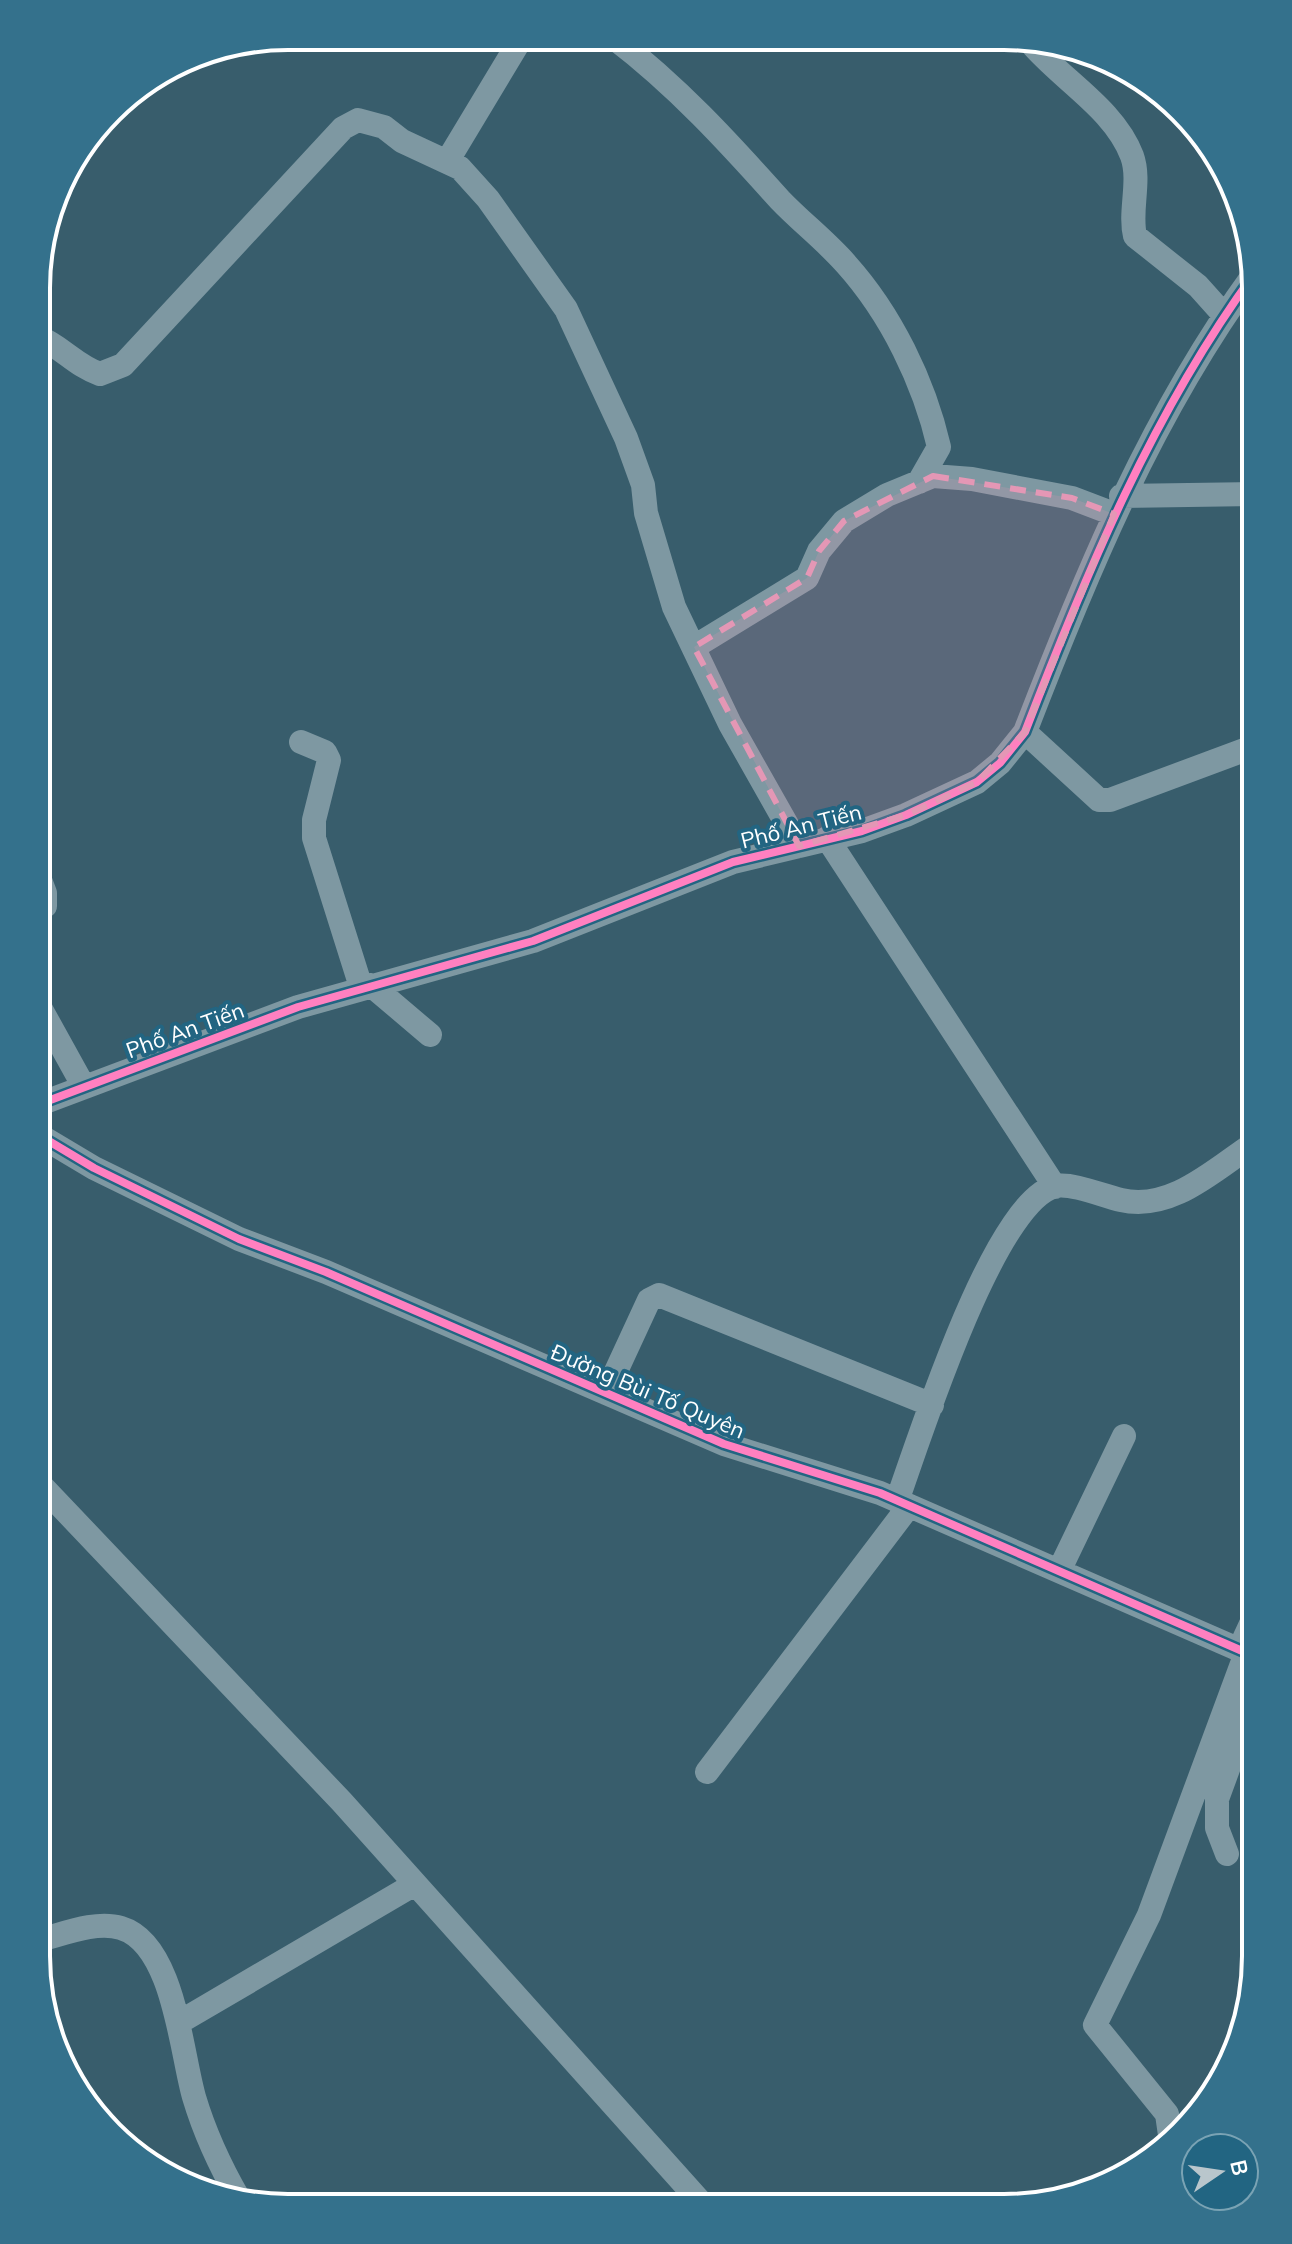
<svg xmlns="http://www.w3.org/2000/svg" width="1292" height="2244" viewBox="0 0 1292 2244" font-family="Mulish,sans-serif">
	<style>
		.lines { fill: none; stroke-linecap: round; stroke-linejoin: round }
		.minor { stroke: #7e98a2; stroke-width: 24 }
		.cycleway-casing { stroke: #226582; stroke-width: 13 }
		.cycleway { stroke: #ff80c0; stroke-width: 8 }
		.marked { fill: #e497b5; fill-opacity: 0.2; stroke: #e497b5; stroke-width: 6; stroke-dasharray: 16 10; stroke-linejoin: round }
		.labels { text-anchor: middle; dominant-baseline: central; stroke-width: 8; stroke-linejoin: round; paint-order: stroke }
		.street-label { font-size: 22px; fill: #fff; stroke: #226582 }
		.rim { fill: none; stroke: #fff; stroke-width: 4 }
	</style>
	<rect width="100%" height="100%" fill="#385d6c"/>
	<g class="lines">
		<path class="minor" d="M 614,38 C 677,86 728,142 780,200 C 801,222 826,241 846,264 C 891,314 924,382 939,447 L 919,482
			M 1029,41 C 1060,79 1114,108 1132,156 C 1141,181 1129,211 1135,236 L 1198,286 L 1224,315
			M 448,160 L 522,37
			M 38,337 C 61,346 76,366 100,374 L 123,365 L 343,128 L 358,120 L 384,127 L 402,141 L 460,168 L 488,199 L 566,309 L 626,438 L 643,485 L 646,513 L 674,607 L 730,724 L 799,846
			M 1121,496 L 1256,494
			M 694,647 L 807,578 L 819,551 L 844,521 L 887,495 L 933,476 L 972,479 L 1072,498 L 1114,514
			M 1025,732 L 1099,800 L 1110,800 L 1247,749 L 1256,750
			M 301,742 L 325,752 L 329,760 L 314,820 L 314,838 L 361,987
			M 827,838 L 1055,1187
			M 37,911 L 45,906 L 45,893 L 37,872
			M 371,985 L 430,1035
			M 37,1002 L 84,1087
			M 37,1105 L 298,1007 L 533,941 L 733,862 L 862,831 L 906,815 L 977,782 L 1000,763 L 1025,732 C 1087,571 1152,414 1254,274
			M 37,1134 L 94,1168 L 239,1239 L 326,1272 L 724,1444 L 880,1493 L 1256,1657
			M 606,1393 L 649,1300 L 659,1295 L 932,1405
			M 37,1481 L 342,1802 L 705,2207
			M 897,1501 C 919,1440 994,1200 1056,1186 C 1074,1183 1103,1196 1121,1200 C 1172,1212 1216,1168 1256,1142
			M 1059,1571 L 1124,1436
			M 1239,1650 L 1256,1613
			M 707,1772 L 909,1506
			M 1227,1854 L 1217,1828 L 1217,1799 L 1256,1693
			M 36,1941 C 61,1935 95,1920 121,1928 C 174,1944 181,2052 194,2097 C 205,2134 220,2166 239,2199
			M 178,2023 L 415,1884
			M 1171,2142 L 1167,2114 L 1095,2025 L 1149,1915 L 1246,1653"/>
		<defs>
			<path id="cycleway" d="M 37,1105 L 298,1007 L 533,941 L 733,862 L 862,831 L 906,815 L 977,782 L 1000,763 L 1025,732 C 1087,571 1152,414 1254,274
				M 37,1134 L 94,1168 L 239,1239 L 326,1272 L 724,1444 L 880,1493 L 1256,1657"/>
		</defs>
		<use href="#cycleway" class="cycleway-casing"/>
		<use href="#cycleway" class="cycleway"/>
	</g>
	<path class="marked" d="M 933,476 L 1072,498 L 1114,514 L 1025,732 L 977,782 L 906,815 L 799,846 L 694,647 L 807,578 L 819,551 L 844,521 Z"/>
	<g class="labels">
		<g class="street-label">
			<text transform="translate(801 826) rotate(-14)">Phố An Tiến</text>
			<text transform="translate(185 1030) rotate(-20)">Phố An Tiến</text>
			<text transform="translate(648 1391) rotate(23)">Đường Bùi Tố Quyên</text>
		</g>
	</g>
	<path d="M0 0H1292V2244H0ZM288 50H1004A238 238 0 0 1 1242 288V1956A238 238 0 0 1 1004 2194H288A238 238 0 0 1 50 1956V288A238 238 0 0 1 288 50Z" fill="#34718c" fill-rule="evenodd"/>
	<path class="rim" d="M288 50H1004A238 238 0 0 1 1242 288V1956A238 238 0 0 1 1004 2194H288A238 238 0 0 1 50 1956V288A238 238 0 0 1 288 50Z"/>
	<g transform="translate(1220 2172) rotate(77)"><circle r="38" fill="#226582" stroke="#7aa3b4" stroke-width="2"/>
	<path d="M0-6L14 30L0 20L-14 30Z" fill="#b9c6cc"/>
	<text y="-12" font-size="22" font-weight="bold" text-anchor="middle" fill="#ffffff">B</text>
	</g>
</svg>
